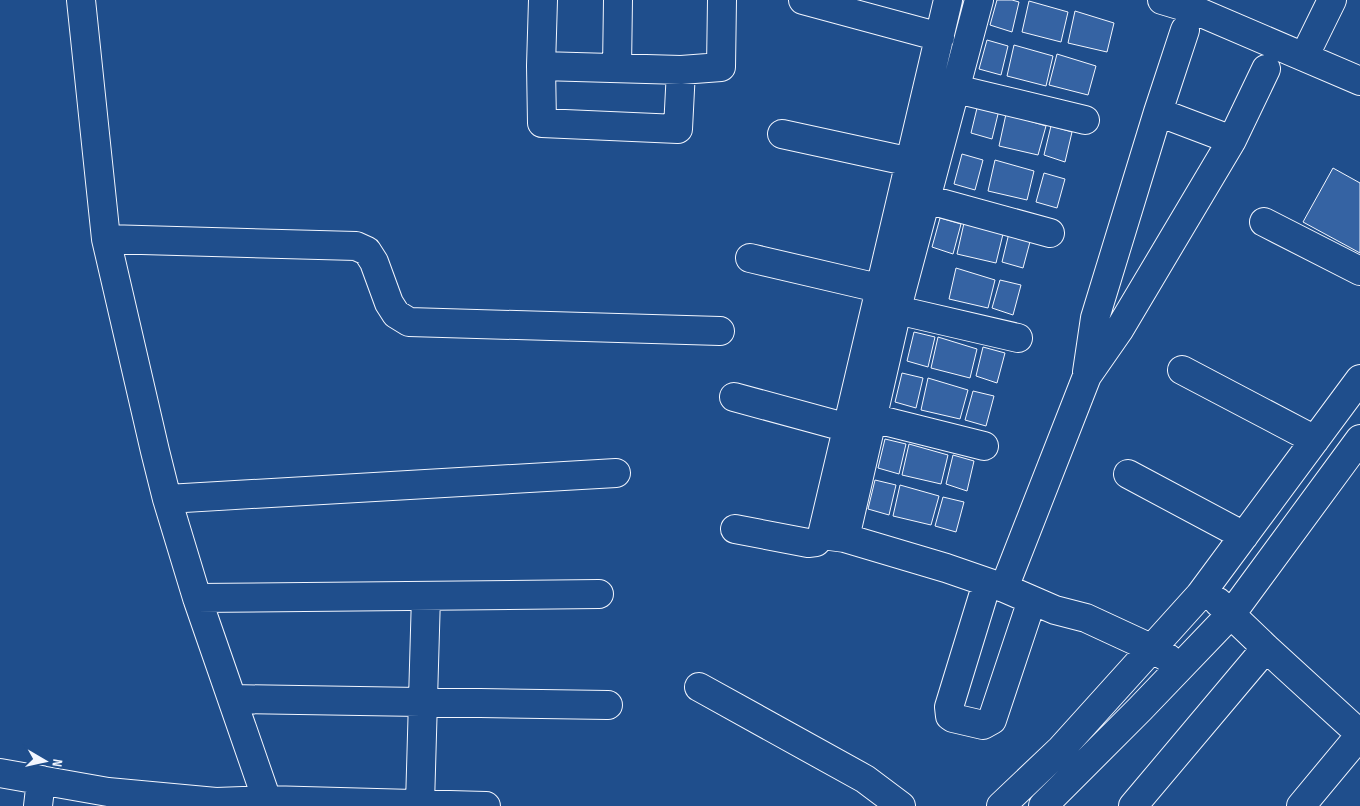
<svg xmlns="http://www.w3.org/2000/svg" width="1360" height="806" viewBox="0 0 1360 806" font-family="'Sofia Sans Condensed',sans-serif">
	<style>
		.building { fill: #3563a3; stroke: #f2f6ff }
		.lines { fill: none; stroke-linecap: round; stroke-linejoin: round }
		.minor-casing { stroke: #f2f6ff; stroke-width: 30 }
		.minor { stroke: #1f4e8c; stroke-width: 28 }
	</style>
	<rect width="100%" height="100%" fill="#1f4e8c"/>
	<path class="building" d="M 997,0 L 1012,0 L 1019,2 L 1012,32 L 990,25 Z
		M 1029,1 L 1068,12 L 1061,42 L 1022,32 Z
		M 1075,11 L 1114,23 L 1107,52 L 1068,43 Z
		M 987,40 L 1008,46 L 1001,75 L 979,69 Z
		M 1014,45 L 1053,56 L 1046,86 L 1007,76 Z
		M 1057,54 L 1096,66 L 1088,95 L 1049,85 Z
		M 978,104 L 999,110 L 992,139 L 971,133 Z
		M 1006,114 L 1046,126 L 1038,155 L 999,146 Z
		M 1051,126 L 1072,132 L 1065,162 L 1044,155 Z
		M 962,154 L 983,160 L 975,190 L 954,184 Z
		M 995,160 L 1034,171 L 1027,200 L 988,191 Z
		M 1333,168 L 1360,183 L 1360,253 L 1303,222 Z
		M 1044,173 L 1065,179 L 1057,208 L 1036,202 Z
		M 940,218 L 961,224 L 953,254 L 932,247 Z
		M 964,223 L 1003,234 L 996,263 L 957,254 Z
		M 1009,233 L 1031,238 L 1023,268 L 1002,262 Z
		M 956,268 L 995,280 L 988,308 L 949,299 Z
		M 1000,280 L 1021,285 L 1013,315 L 992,308 Z
		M 914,332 L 935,337 L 928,367 L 907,361 Z
		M 938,337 L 977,349 L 970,378 L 931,368 Z
		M 983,347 L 1005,353 L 997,383 L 976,376 Z
		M 902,373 L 923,378 L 916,408 L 895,402 Z
		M 928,378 L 968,390 L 960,419 L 921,410 Z
		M 973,391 L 994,396 L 986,426 L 965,420 Z
		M 885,439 L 906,444 L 899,474 L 878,468 Z
		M 909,444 L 948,455 L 941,484 L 902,475 Z
		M 953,455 L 974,461 L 967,491 L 946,484 Z
		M 875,480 L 896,485 L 889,515 L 868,509 Z
		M 900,485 L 939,496 L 931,525 L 893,516 Z
		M 943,497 L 964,502 L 956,532 L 935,526 Z"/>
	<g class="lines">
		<defs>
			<path id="minor" d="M 81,0 L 106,239 L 155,451 L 167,499 L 197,598 L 269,806
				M 543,0 L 541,66 L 681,70 L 721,67 L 722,0
				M 803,0 L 940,37
				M 1162,0 L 1192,9 L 1360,81
				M 1304,57 L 1332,0
				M 541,66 L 542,123 L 678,129 L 681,70
				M 617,68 L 618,0
				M 956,89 L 1085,120
				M 1158,112 L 1232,140
				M 782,134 L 911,162
				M 926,199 L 1050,233
				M 1264,222 L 1360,271
				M 106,239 L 356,246 L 367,251 L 374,262 L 389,303 L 396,314 L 409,322 L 720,331
				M 750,258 L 874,287 L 880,291
				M 897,310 L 1018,338
				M 1182,370 L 1315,440
				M 1087,372 L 1095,318 L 1158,112 L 1185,30
				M 734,397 L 848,428
				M 872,418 L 984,446
				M 1128,474 L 1244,536
				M 167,499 L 616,473
				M 735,529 L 808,543 L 816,542 L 822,535 L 845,538 L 946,568 L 1004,588 L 1055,610 L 1086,618 L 1153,649 L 1168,658
				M 822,535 L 948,0
				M 845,538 L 901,293 L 979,0
				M 987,583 L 949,707 L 950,716 L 953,718 L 983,725 L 992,720 L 1032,600
				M 1004,588 L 1087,376 L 1119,330 L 1232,140 L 1266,69
				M 197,598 L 599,594
				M 1218,602 L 1266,648 L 1360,734
				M 699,687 L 865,779 L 901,806
				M 232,699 L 608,705
				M 0,773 L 108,792 L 216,802 L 267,800 L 486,806
				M 420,804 L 426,596
				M 38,806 L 41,780
				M 1001,806 L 1061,749 L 1200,595 L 1360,379
				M 1043,806 L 1140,709 L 1232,613 L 1360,439
				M 1133,806 L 1266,648
				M 1301,806 L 1360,735"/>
		</defs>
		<use href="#minor" class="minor-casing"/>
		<use href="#minor" class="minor"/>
	</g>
	<g transform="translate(45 761) rotate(99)" stroke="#1f4e8c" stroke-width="4" paint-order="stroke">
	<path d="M0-4L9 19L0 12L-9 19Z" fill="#f2f6ff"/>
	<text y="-8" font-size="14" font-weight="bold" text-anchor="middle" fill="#f2f6ff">N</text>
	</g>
</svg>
